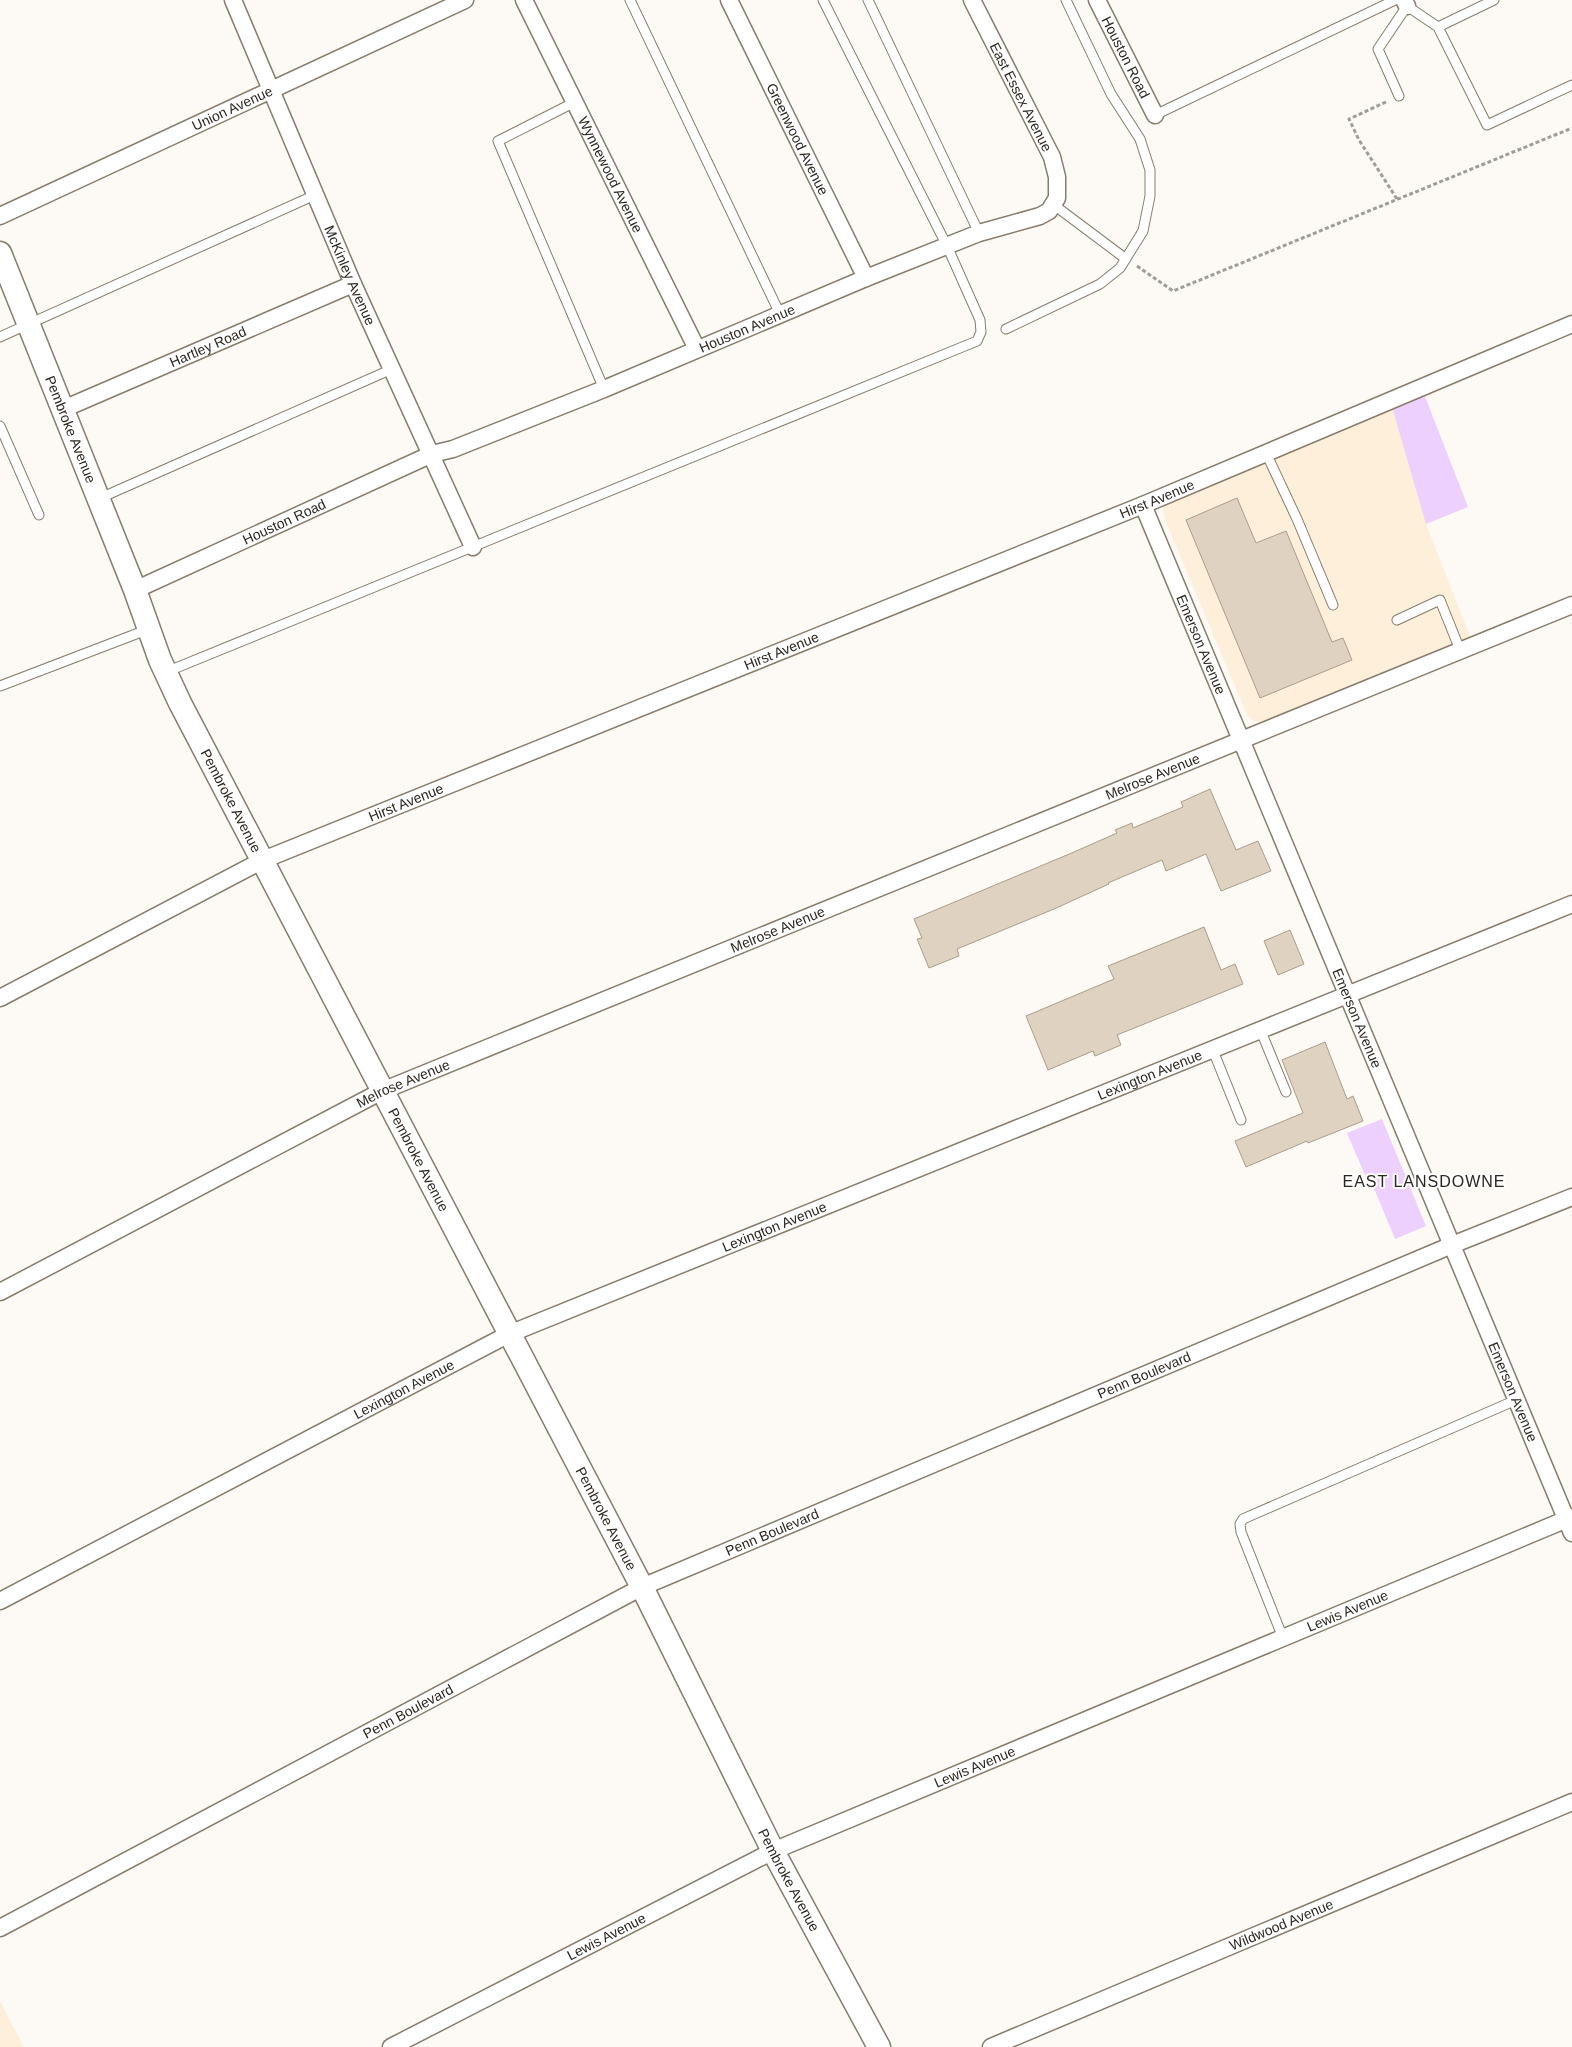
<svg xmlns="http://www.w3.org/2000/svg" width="1572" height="2047" viewBox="0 0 1572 2047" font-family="Arial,sans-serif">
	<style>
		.built { fill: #fdefda }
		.green { fill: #edd0fd }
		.building { fill: #dfd2c0; stroke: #a99d8b }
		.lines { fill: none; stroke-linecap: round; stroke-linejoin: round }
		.lane-casing { stroke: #887c6b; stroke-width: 11 }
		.street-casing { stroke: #887c6b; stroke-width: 19 }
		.secondary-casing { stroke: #887c6b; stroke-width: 25 }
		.path { stroke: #a09c97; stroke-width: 3; stroke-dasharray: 4 2.5; stroke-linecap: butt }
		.lane { stroke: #fff; stroke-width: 9 }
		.street { stroke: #fff; stroke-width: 16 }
		.secondary { stroke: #fff; stroke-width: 22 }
		.labels { text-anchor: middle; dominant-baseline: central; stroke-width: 4; stroke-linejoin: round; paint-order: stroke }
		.street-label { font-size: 14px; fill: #2b261f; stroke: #fff }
		.quarter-label { font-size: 16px; letter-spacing: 1px; fill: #2b261f; stroke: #fff }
	</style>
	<rect width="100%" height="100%" fill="#fdfaf6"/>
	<path class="built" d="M 1424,394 L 1468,507 L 1426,524 L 1470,636 L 1264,721 L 1257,722 L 1251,719 L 1247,715 L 1165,520 L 1163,510 L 1165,502 Z
		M 0,2001 L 24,2047 L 0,2047 Z"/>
	<path class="green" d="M 1424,394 L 1468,507 L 1426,524 L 1392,407 Z
		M 1382,1119 L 1426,1226 L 1395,1239 L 1368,1174 L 1365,1175 L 1347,1133 Z"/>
	<path class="building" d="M 1237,498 L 1256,543 L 1286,531 L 1332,642 L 1343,638 L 1352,660 L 1260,698 L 1186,520 Z
		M 1210,789 L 1236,850 L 1258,841 L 1271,871 L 1221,891 L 1206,854 L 1166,871 L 1162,860 L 1108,883 L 1109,884 L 1054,909 L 957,949 L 959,956 L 929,968 L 917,939 L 922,938 L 914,919 L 1074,852 L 1117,833 L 1115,830 L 1132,823 L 1133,828 L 1183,807 L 1181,802 Z
		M 1204,927 L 1221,970 L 1235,964 L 1243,984 L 1117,1035 L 1121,1045 L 1095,1056 L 1093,1051 L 1048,1070 L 1026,1016 L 1114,979 L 1108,966 Z
		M 1290,930 L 1304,964 L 1278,975 L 1264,941 Z
		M 1325,1042 L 1347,1099 L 1353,1096 L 1363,1121 L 1308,1143 L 1307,1141 L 1246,1167 L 1235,1141 L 1303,1113 L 1282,1060 Z"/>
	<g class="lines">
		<defs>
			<path id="lane" d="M 630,0 L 780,314
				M 868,0 L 979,233
				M 1494,0 L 1438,27 L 1487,125 L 1572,85
				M 1399,96 L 1378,49 L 1407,6 L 1438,27
				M 575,102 L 498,141 L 604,389
				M 1155,115 L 1395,0
				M 1054,205 L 1126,259
				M 1006,329 L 1100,284 L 1120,268 L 1143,231 L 1150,196 L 1150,170 L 1140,139 L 1111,94 L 1066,0
				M 0,337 L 315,195
				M 0,426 L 39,515
				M 1266,453 L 1297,519 L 1333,605
				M 98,499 L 392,369
				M 1397,620 L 1440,600 L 1460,650
				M 166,672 L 977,341 L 981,332 L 980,320 L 947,246 L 823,0
				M 0,686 L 149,629
				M 1260,1029 L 1286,1092
				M 1212,1048 L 1241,1120
				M 1283,1638 L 1241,1532 L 1240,1524 L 1243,1519 L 1516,1400"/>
			<g id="street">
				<path id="s1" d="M 233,0 L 353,284 L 473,547"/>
				<path id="s2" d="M 524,0 L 697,349"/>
				<path id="s3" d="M 729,0 L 866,278"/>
				<path id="s4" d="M 1097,0 L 1155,115"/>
				<path d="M 1404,0 L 1407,6"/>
				<path id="s5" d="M 0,216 L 465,0"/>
				<path id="s6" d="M 61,410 L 353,284"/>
				<path id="s7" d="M 1143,505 L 1572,1533"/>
				<path id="s8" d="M 135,590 L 432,454 L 453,449 L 604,389 L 866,278 L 979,233 L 1040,216 L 1049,211 L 1057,198 L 1057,177 L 1052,157 L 972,0"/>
				<path id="s9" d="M 0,998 L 263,860 L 1143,505 L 1572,324"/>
				<path id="s10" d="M 0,1292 L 382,1091 L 1572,605"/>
				<path id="s11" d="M 0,1601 L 509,1334 L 1572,904"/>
				<path id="s12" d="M 0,1928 L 642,1587 L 1452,1245 L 1572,1197"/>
				<path id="s13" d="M 391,2047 L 773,1851 L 1572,1517"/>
				<path id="s14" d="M 991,2047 L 1572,1802"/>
			</g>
			<g id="secondary">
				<path id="s15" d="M 0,253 L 135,590 L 160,660 L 180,703 L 642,1587 L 773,1851 L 879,2047"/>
			</g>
		</defs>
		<use href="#lane" class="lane-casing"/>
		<use href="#street" class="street-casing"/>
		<use href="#secondary" class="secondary-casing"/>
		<path class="path" d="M 1386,102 L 1349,119 L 1359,140 L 1397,199
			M 1137,266 L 1173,291 L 1572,128"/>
		<use href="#lane" class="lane"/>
		<use href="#street" class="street"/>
		<use href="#secondary" class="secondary"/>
	</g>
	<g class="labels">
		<g class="street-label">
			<text stroke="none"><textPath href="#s4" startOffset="64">Houston Road</textPath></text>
			<text transform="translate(1021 97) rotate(63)">East Essex Avenue</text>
			<text stroke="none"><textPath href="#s5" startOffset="256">Union Avenue</textPath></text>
			<text stroke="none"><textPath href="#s3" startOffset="155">Greenwood Avenue</textPath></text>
			<text stroke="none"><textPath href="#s2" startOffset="195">Wynnewood Avenue</textPath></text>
			<text stroke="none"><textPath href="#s1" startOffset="299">McKinley Avenue</textPath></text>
			<text stroke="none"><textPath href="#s8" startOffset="666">Houston Avenue</textPath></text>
			<text stroke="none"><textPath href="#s6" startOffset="160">Hartley Road</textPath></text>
			<text stroke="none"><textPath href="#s15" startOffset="190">Pembroke Avenue</textPath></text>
			<text stroke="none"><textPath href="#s9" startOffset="1261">Hirst Avenue</textPath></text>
			<text stroke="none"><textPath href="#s8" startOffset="164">Houston Road</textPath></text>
			<text stroke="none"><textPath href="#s7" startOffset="151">Emerson Avenue</textPath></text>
			<text stroke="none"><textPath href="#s9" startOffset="856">Hirst Avenue</textPath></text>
			<text stroke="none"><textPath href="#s10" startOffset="1264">Melrose Avenue</textPath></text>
			<text stroke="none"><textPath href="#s15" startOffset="595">Pembroke Avenue</textPath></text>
			<text stroke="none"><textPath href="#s9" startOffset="451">Hirst Avenue</textPath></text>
			<text stroke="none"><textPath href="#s10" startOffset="859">Melrose Avenue</textPath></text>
			<text stroke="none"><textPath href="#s7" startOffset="556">Emerson Avenue</textPath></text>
			<text stroke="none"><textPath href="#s11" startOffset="1266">Lexington Avenue</textPath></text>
			<text stroke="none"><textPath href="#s10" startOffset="454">Melrose Avenue</textPath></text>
			<text stroke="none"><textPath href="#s15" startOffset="1000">Pembroke Avenue</textPath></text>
			<text stroke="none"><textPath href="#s11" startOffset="861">Lexington Avenue</textPath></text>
			<text stroke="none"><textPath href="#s12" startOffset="1272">Penn Boulevard</textPath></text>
			<text stroke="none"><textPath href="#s11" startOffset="456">Lexington Avenue</textPath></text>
			<text stroke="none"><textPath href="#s7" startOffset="961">Emerson Avenue</textPath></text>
			<text stroke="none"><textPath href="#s15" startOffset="1405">Pembroke Avenue</textPath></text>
			<text stroke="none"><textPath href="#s12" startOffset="868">Penn Boulevard</textPath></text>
			<text stroke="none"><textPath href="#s13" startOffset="1052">Lewis Avenue</textPath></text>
			<text stroke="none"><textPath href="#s12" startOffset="462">Penn Boulevard</textPath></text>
			<text stroke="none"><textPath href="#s13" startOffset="648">Lewis Avenue</textPath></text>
			<text stroke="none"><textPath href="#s15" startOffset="1810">Pembroke Avenue</textPath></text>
			<text stroke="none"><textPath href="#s14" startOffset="315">Wildwood Avenue</textPath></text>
			<text stroke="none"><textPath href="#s13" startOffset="242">Lewis Avenue</textPath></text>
		</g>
		<g class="quarter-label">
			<text x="1424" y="1181">EAST LANSDOWNE</text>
		</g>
	</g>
</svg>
